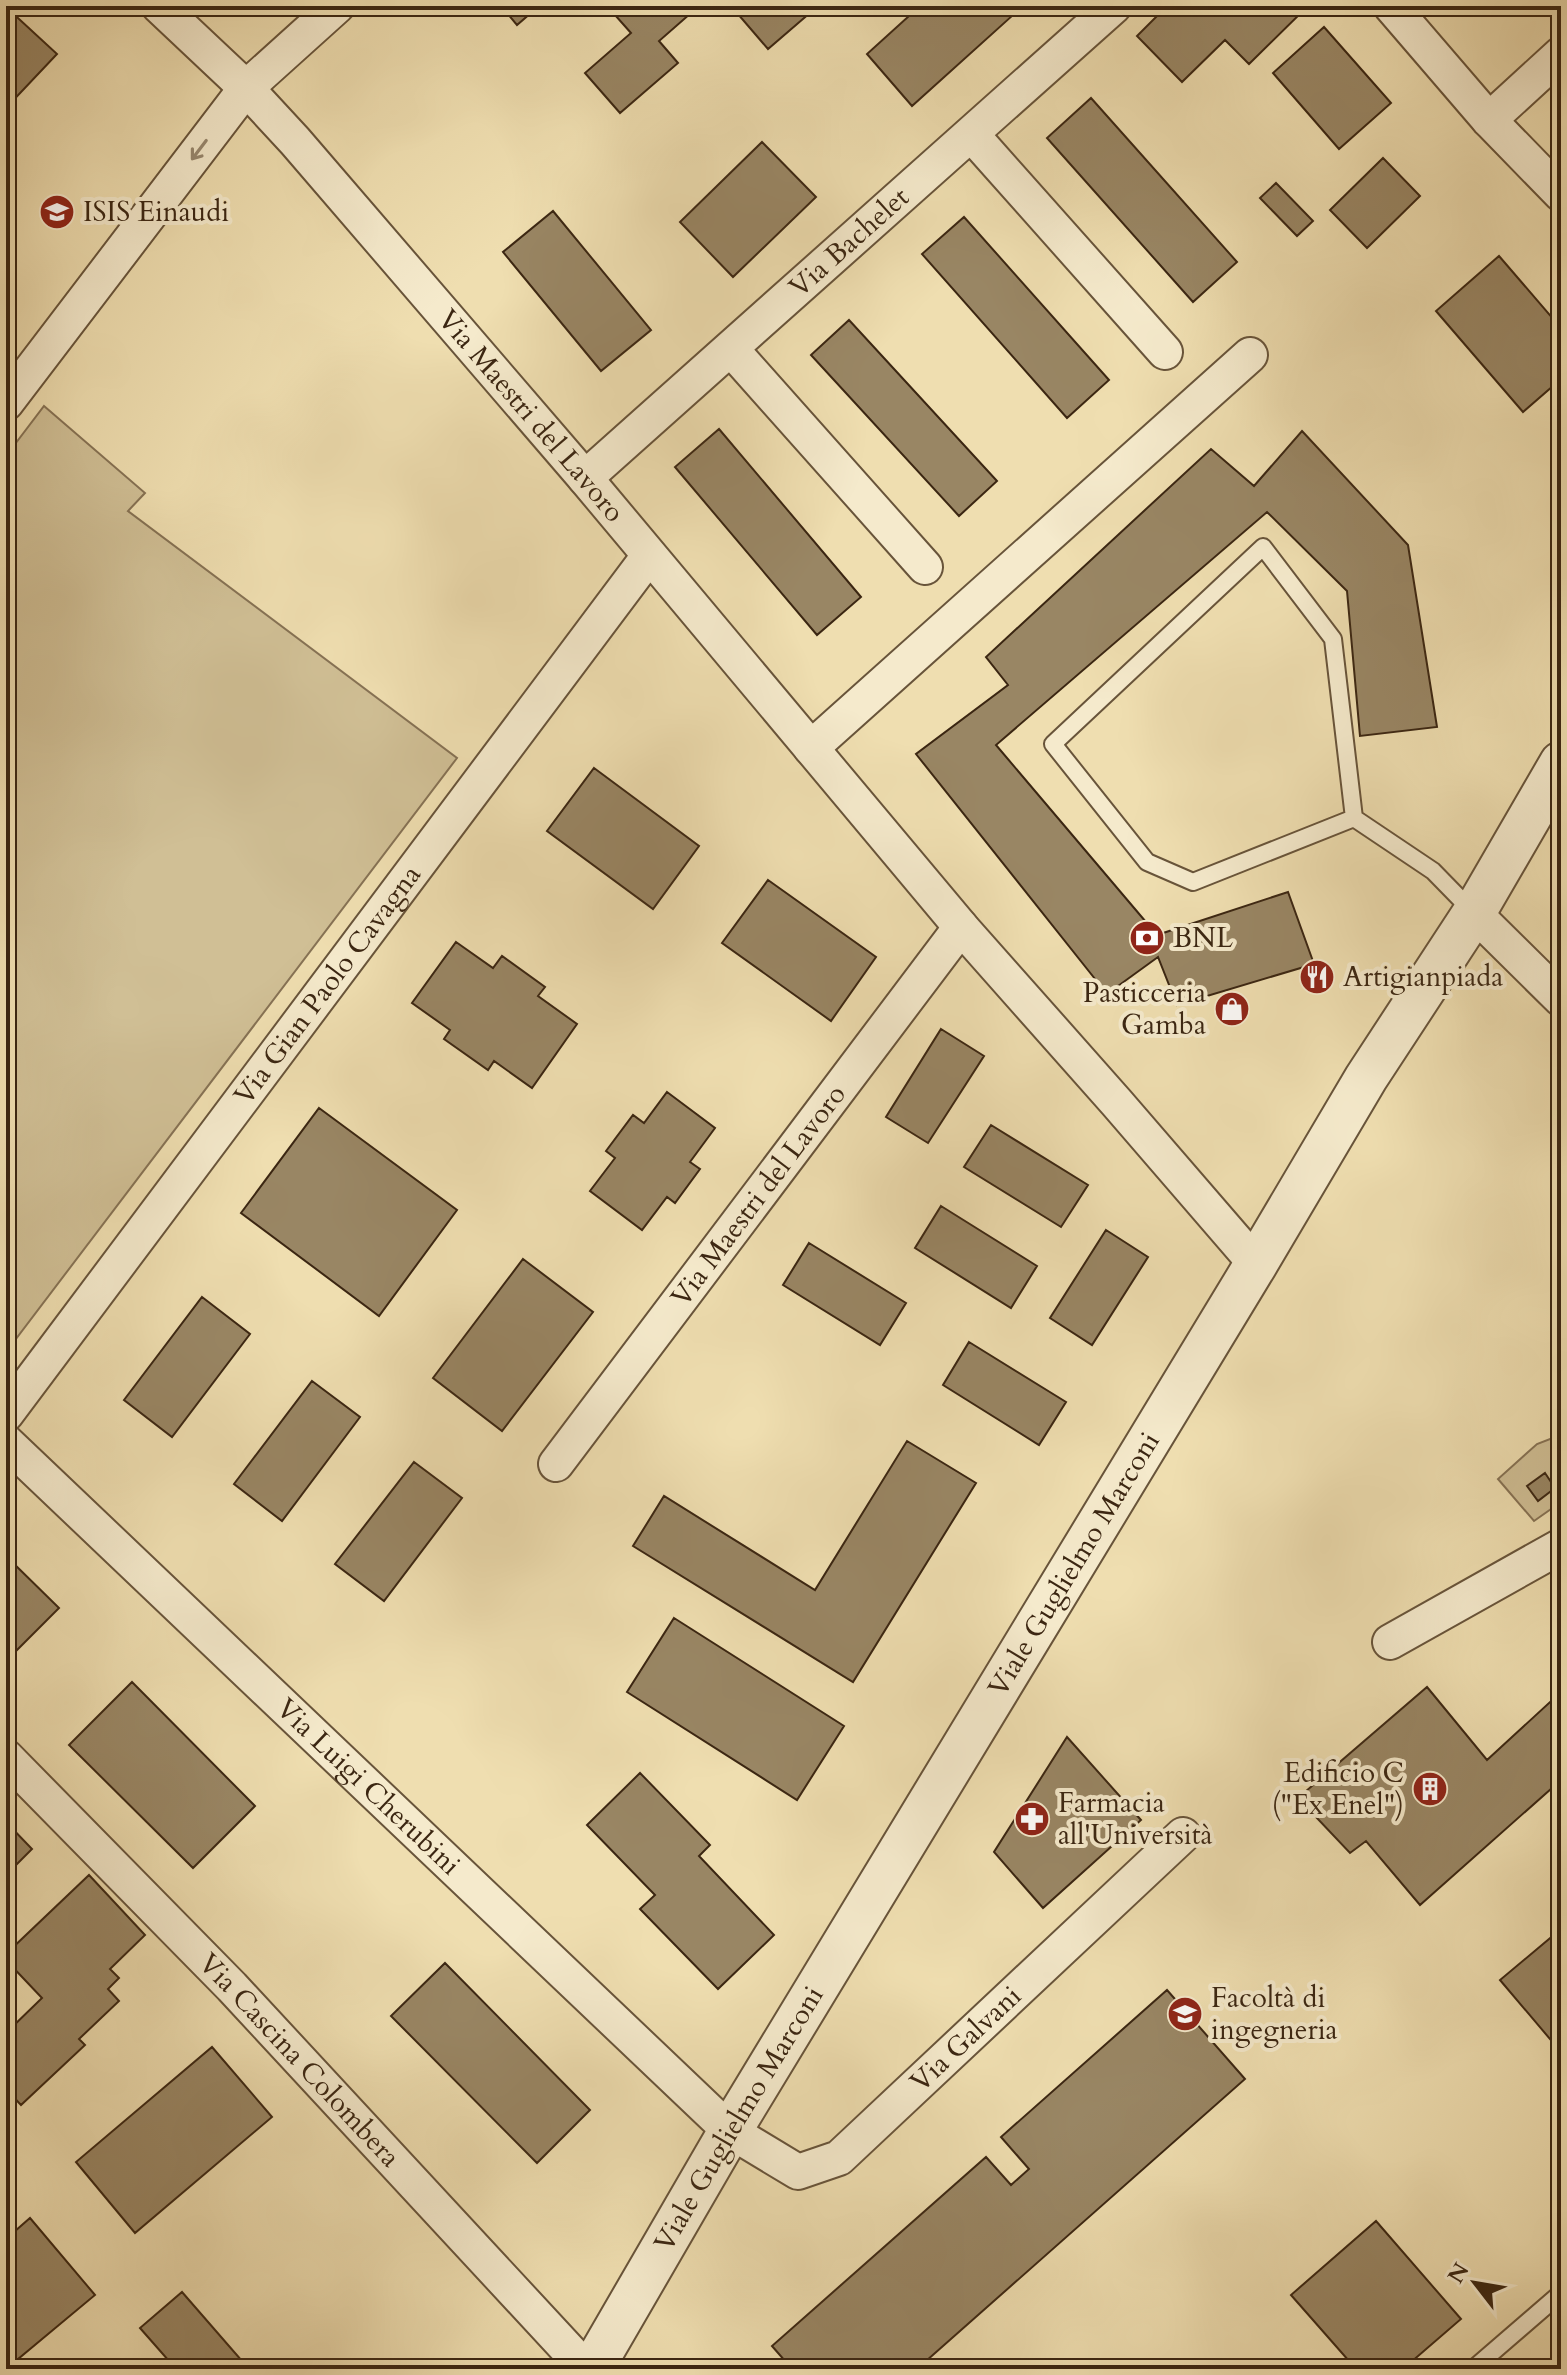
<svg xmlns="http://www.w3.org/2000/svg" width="1567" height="2375" viewBox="0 0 1567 2375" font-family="Cardo,serif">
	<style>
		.green { fill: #d0bf95; stroke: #867254; stroke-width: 2 }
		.building { fill: #998664; stroke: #3b2612; stroke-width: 2 }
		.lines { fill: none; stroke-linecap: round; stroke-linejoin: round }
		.service-casing { stroke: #68543a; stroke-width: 20 }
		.minor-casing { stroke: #68543a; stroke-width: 38 }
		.tertiary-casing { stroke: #68543a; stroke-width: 46 }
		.service { stroke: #f5eacc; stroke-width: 16 }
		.minor { stroke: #f5eacc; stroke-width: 34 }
		.tertiary { stroke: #f5eacc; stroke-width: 42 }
		.oneway { stroke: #98886f }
		.labels { text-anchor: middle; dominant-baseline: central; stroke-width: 8; stroke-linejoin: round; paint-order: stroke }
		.poi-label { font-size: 28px; fill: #3b2612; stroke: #f5eacc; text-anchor: start }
		.street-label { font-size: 28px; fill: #3b2612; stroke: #f5eacc }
	</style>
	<rect width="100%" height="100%" fill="#efdeb0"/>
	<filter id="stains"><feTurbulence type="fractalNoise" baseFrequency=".0025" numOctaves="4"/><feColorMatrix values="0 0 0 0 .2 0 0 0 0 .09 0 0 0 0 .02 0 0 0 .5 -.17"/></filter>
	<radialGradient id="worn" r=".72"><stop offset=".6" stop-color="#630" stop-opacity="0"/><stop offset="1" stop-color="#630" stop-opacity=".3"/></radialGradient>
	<path class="green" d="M 44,406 L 145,493 L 128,511 L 457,758 L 6,1352 L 6,456 Z
		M 1550,1439 L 1561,1440 L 1561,1502 L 1534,1521 L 1498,1479 L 1537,1444 Z"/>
	<path class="building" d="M 501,6 L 539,6 L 517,25 Z
		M 607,6 L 699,6 L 659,41 L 678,63 L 620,113 L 585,73 L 631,33 Z
		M 731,6 L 818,6 L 768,49 Z
		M 920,6 L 1023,6 L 912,106 L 867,54 Z
		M 1167,6 L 1308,6 L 1249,64 L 1225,40 L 1182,82 L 1137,36 Z
		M 6,7 L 57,54 L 6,108 Z
		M 1324,27 L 1391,103 L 1339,149 L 1273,73 Z
		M 1091,98 L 1237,262 L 1193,302 L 1047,138 Z
		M 762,142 L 816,197 L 733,277 L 680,222 Z
		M 1383,158 L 1420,196 L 1367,248 L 1330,210 Z
		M 1276,183 L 1313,221 L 1297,236 L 1260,198 Z
		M 553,211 L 651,330 L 601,371 L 503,252 Z
		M 964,217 L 1109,380 L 1067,418 L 922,254 Z
		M 1499,256 L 1561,328 L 1561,379 L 1523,412 L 1436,311 Z
		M 849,320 L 997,481 L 959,516 L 811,355 Z
		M 719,429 L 861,597 L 817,635 L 675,467 Z
		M 1302,431 L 1408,545 L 1437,727 L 1360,736 L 1347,591 L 1267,512 L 996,745 L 1157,935 L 1288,892 L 1314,964 L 1177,1005 L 1158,957 L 1107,994 L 916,754 L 1008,685 L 986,657 L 1211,449 L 1254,486 Z
		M 594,768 L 699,846 L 653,909 L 547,831 Z
		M 768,880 L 876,957 L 831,1021 L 722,943 Z
		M 456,942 L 493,968 L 502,956 L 545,987 L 538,996 L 577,1024 L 532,1088 L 494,1061 L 488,1070 L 444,1039 L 450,1030 L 412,1003 Z
		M 941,1029 L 984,1056 L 928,1143 L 886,1117 Z
		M 667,1092 L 715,1128 L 690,1162 L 700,1169 L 675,1203 L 667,1197 L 642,1230 L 590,1191 L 615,1158 L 606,1151 L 633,1115 L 644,1123 Z
		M 319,1108 L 457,1210 L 379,1316 L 241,1213 Z
		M 991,1125 L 1088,1185 L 1061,1227 L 964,1167 Z
		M 941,1206 L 1037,1266 L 1011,1308 L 915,1248 Z
		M 1106,1230 L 1148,1257 L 1092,1345 L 1050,1318 Z
		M 809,1243 L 906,1303 L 880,1345 L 783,1285 Z
		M 523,1259 L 593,1312 L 502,1431 L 433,1378 Z
		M 202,1297 L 250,1334 L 172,1437 L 124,1400 Z
		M 969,1342 L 1066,1402 L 1039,1445 L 943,1385 Z
		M 312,1381 L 360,1417 L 282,1521 L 234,1484 Z
		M 907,1441 L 976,1483 L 853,1682 L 633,1546 L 664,1496 L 815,1590 Z
		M 414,1462 L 462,1498 L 384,1601 L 335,1564 Z
		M 1545,1473 L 1555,1488 L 1538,1501 L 1527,1486 Z
		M 6,1556 L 59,1608 L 6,1661 Z
		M 674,1618 L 844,1726 L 797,1800 L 627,1692 Z
		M 132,1682 L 255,1806 L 193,1868 L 69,1745 Z
		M 1427,1687 L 1487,1760 L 1561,1692 L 1561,1780 L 1420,1905 L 1366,1841 L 1350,1853 L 1298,1798 Z
		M 1067,1737 L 1141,1820 L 1043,1908 L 994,1852 Z
		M 640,1773 L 710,1845 L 699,1856 L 774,1935 L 718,1989 L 640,1909 L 655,1895 L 587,1825 Z
		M 6,1822 L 32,1849 L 6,1875 Z
		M 89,1875 L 145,1935 L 110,1969 L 119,1978 L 108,1989 L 119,2001 L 79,2039 L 85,2045 L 21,2105 L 6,2089 L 6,2033 L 42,1998 L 6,1960 L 6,1954 Z
		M 1561,1929 L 1561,2052 L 1500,1980 Z
		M 445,1963 L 590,2110 L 537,2163 L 391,2016 Z
		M 1167,1990 L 1245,2079 L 917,2369 L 792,2369 L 772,2346 L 986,2157 L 1011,2185 L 1029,2169 L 1001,2137 Z
		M 212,2047 L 272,2117 L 135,2233 L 76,2162 Z
		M 30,2218 L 95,2295 L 6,2369 L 6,2239 Z
		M 1376,2221 L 1461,2319 L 1403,2369 L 1356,2369 L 1291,2295 Z
		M 182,2292 L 249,2369 L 176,2369 L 140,2328 Z"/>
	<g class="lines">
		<defs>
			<path id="service" d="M 1354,818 L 1193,882 L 1147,862 L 1053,744 L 1263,547 L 1333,639 L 1354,818 L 1433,871 L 1473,912
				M 1473,2369 L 1561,2293"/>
			<g id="minor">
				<path id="s1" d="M 159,6 L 246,88 L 295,141 L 585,478 L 961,927 L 1117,1103 L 1256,1264"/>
				<path d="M 1391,6 L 1489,120 L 1561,194"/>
				<path d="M 1489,120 L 1561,54"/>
				<path d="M 972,135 L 1165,352"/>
				<path d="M 731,349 L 925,567"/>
				<path d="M 6,403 L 246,88 L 337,6"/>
				<path id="s2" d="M 585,478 L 1114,6"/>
				<path d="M 811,748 L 1250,355"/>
				<path d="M 1474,913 L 1561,999"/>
				<path id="s3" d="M 6,1414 L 649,556"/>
				<path id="s4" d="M 6,1442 L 730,2131 L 798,2172 L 839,2158 L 1183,1835"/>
				<path id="s5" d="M 556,1464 L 961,927"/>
				<path d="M 1390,1642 L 1561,1546"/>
				<path id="s6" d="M 6,1757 L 232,1987 L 586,2369"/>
			</g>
			<g id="tertiary">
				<path id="s7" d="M 592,2369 L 730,2131 L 1256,1264 L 1366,1078 L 1474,913 L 1561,763"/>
			</g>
		</defs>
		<use href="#service" class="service-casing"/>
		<use href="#minor" class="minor-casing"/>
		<use href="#tertiary" class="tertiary-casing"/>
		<use href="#service" class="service"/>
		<use href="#minor" class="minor"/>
		<use href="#tertiary" class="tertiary"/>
	</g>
	<defs><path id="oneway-shaft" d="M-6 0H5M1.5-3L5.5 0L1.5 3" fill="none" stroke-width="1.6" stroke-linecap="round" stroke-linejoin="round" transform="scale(2)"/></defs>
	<use class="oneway" href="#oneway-shaft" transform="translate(199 150) rotate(127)"/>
	<defs>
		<symbol id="school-disc" viewBox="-11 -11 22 22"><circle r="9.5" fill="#8f2418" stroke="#f5eacc"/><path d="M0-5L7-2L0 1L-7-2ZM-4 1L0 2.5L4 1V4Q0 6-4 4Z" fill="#fff"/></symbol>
		<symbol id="bank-disc" viewBox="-11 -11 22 22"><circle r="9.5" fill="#8f2418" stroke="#f5eacc"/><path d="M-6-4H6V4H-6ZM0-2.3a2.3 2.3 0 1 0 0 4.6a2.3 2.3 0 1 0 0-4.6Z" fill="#fff"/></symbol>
		<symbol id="restaurant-disc" viewBox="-11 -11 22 22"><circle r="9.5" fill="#8f2418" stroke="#f5eacc"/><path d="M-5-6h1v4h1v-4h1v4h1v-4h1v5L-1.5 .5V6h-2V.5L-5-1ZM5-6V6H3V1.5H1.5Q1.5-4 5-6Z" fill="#fff"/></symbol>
		<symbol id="shop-disc" viewBox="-11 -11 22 22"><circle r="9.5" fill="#8f2418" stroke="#f5eacc"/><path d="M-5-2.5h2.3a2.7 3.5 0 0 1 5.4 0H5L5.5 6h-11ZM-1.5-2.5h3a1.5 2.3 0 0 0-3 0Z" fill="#fff"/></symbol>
		<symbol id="building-disc" viewBox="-11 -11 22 22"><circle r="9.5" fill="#8f2418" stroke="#f5eacc"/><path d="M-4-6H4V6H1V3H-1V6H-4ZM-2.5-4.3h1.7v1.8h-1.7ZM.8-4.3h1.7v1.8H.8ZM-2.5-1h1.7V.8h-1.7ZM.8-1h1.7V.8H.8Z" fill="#fff"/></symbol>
		<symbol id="pharmacy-disc" viewBox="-11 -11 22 22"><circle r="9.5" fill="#8f2418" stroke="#f5eacc"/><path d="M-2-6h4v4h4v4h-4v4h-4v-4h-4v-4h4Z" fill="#fff"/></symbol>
		<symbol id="university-disc" viewBox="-11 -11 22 22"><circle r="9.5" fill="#8f2418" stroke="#f5eacc"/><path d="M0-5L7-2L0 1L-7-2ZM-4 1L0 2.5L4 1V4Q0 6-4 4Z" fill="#fff"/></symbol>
	</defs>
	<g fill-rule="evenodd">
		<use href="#school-disc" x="37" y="192" width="40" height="40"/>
		<use href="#bank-disc" x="1127" y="918" width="40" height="40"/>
		<use href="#restaurant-disc" x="1297" y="957" width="40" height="40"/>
		<use href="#shop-disc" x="1212" y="989" width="40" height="40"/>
		<use href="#building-disc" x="1410" y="1769" width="40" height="40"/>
		<use href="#pharmacy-disc" x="1012" y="1799" width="40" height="40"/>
		<use href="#university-disc" x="1165" y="1994" width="40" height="40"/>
	</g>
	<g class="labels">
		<g class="poi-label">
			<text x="83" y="212">ISIS Einaudi</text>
			<text x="1173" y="938">BNL</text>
			<text x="1343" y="977">Artigianpiada</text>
			<text x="1206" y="993" text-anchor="end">Pasticceria<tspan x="1206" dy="32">Gamba</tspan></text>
			<text x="1404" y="1773" text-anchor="end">Edificio C<tspan x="1404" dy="32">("Ex Enel")</tspan></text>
			<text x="1058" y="1803">Farmacia<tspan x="1058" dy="32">all'Università</tspan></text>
			<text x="1211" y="1998">Facoltà di<tspan x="1211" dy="32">ingegneria</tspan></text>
		</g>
		<g class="street-label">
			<text stroke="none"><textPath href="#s2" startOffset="354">Via Bachelet</textPath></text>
			<text stroke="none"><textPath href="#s1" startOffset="554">Via Maestri del Lavoro</textPath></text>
			<text stroke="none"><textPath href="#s3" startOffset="536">Via Gian Paolo Cavagna</textPath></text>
			<text stroke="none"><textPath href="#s5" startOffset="336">Via Maestri del Lavoro</textPath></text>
			<text stroke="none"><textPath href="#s7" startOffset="938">Viale Guglielmo Marconi</textPath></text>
			<text stroke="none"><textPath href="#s4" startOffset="500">Via Luigi Cherubini</textPath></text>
			<text stroke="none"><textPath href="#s4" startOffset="1296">Via Galvani</textPath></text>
			<text stroke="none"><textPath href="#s6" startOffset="422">Via Cascina Colombera</textPath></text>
			<text stroke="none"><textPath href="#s7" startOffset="290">Viale Guglielmo Marconi</textPath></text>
		</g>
	</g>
	<rect width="1567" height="2375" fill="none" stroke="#efdeb0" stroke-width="32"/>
	<rect x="8" y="8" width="1551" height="2359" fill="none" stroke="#3b2612" stroke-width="4"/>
	<rect x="16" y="16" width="1535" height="2343" fill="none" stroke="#3b2612" stroke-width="2"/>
	<g transform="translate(1475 2283) rotate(301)" stroke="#f5eacc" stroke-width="6" paint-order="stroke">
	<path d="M0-6L14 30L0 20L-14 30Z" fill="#3b2612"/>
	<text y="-12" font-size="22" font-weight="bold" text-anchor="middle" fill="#3b2612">N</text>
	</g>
	<rect width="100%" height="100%" filter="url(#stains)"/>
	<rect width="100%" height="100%" fill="url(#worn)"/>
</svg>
